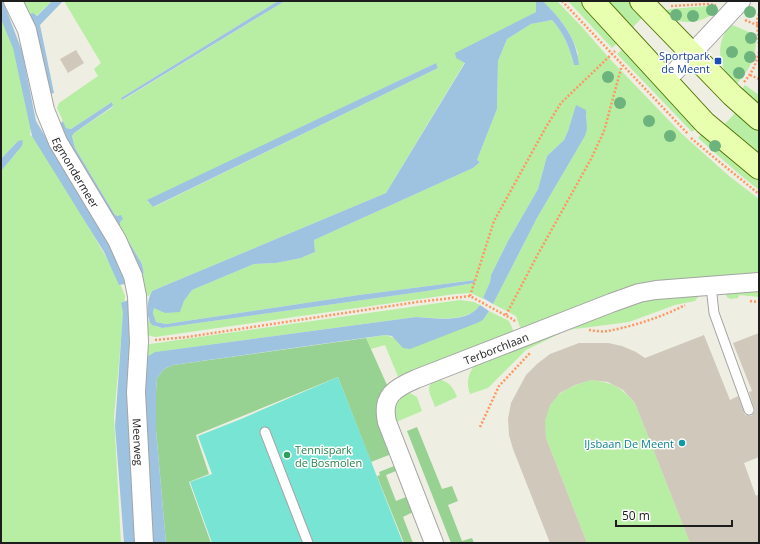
<svg xmlns="http://www.w3.org/2000/svg" width="760" height="544" viewBox="0 0 760 544" font-family="'Open Sans',sans-serif">
	<style>
		.grass { fill: #b7eea3; fill-rule: evenodd }
		.forest { fill: #97d293 }
		.pitch { fill: #78e5d4 }
		.water { fill: #9ec3e1 }
		.building { fill: #cfc8bb }
		.lines { fill: none; stroke-linecap: round; stroke-linejoin: round }
		.lane-casing { stroke: #a4a4a4; stroke-width: 11 }
		.street-casing { stroke: #a4a4a4; stroke-width: 20 }
		.secondary-casing { stroke: #507800; stroke-width: 24 }
		.path { stroke: #ff9663; stroke-width: 2.5; stroke-dasharray: 2 2; stroke-linecap: butt }
		.lane { stroke: #fff; stroke-width: 9 }
		.street { stroke: #fff; stroke-width: 18 }
		.secondary { stroke: #e9ffb0; stroke-width: 22 }
		.tree { fill: #6db37d }
		.transit-dot { fill: #1a4fb4; stroke: #fff; stroke-width: 1.5 }
		.culture-dot { fill: #0f9aa8; stroke: #fff; stroke-width: 1.5 }
		.leisure-dot { fill: #2e9e5b; stroke: #fff; stroke-width: 1.5 }
		.labels { text-anchor: middle; dominant-baseline: central; stroke-width: 3; stroke-linejoin: round; paint-order: stroke }
		.transit-label { font-size: 11px; fill: #164399; stroke: #fff; text-anchor: end }
		.street-label { font-size: 11px; fill: #1d1d1d; stroke: #fff }
		.culture-label { font-size: 11px; fill: #0d838f; stroke: #fff; text-anchor: end }
		.leisure-label { font-size: 11px; fill: #27864d; stroke: #fff; text-anchor: start }
	</style>
	<rect width="100%" height="100%" fill="#efeee2"/>
	<path class="grass" d="M 20,1 L 52,1 L 36,16 L 28,15 Z
		M 64,1 L 278,1 L 121,98 L 123,100 L 285,1 L 536,1 L 536,12 L 523,20 L 465,62 L 386,193 L 152,291 L 149,296 L 144,295 L 139,275 L 144,274 L 142,264 L 120,227 L 118,216 L 115,215 L 75,148 L 72,136 L 74,133 L 113,107 L 112,102 L 71,129 L 66,128 L 57,108 L 59,103 L 98,76 L 94,69 L 101,63 ZM 436,63 L 438,68 L 154,207 L 147,201 Z
		M 543,1 L 557,1 L 582,27 L 609,58 L 682,134 L 729,176 L 759,199 L 759,273 L 521,330 L 516,316 L 493,304 L 537,218 L 585,136 L 587,116 L 576,106 L 568,131 L 564,140 L 547,156 L 538,189 L 508,241 L 491,275 L 490,282 L 483,299 L 471,293 L 455,294 L 155,337 L 147,335 L 143,317 L 147,317 C 149,323 155,327 162,328 L 427,291 L 474,283 L 474,280 L 359,295 L 166,324 L 156,322 L 153,313 L 154,308 L 180,312 L 184,301 L 192,290 L 254,264 L 276,263 L 301,258 L 315,252 L 314,240 L 473,168 L 480,162 L 477,160 L 497,109 L 498,61 L 507,39 L 531,24 L 552,20 C 564,33 570,47 574,65 L 578,53 C 569,28 561,20 543,1 Z
		M 568,1 L 583,1 L 621,40 L 612,48 Z
		M 608,1 L 633,1 L 646,14 L 633,27 Z
		M 706,6 L 717,8 L 717,11 C 706,21 685,26 672,18 C 669,16 667,13 665,11 L 670,9 Z
		M 1,9 L 10,25 L 32,121 L 30,135 L 37,138 L 117,276 L 125,296 L 114,417 L 121,543 L 1,543 L 1,171 L 22,146 L 18,141 L 1,159 Z
		M 730,24 L 756,35 C 757,59 749,70 734,87 C 719,65 714,47 730,24 Z
		M 626,46 L 701,124 L 692,132 L 617,54 Z
		M 745,85 L 759,95 L 759,113 L 738,94 Z
		M 739,109 L 759,128 L 759,160 L 721,128 Z
		M 706,128 L 759,174 L 759,190 L 739,174 L 698,138 Z
		M 759,288 L 759,297 L 739,295 L 738,298 L 730,299 L 727,297 L 725,292 Z
		M 700,294 L 695,301 L 675,305 L 629,322 L 567,330 L 526,350 L 488,388 L 470,394 C 466,383 468,374 474,366 L 640,299 Z
		M 460,300 L 474,302 L 480,305 C 469,323 434,318 416,317 L 156,352 L 148,356 L 144,361 L 146,347 L 150,344 Z
		M 489,311 L 509,321 L 514,332 L 399,379 L 385,345 L 371,349 L 366,338 L 385,335 L 395,338 L 483,320 Z
		M 437,379 C 449,381 453,387 457,397 L 435,407 C 431,395 423,386 437,379 Z
		M 591,380 C 614,383 619,386 635,403 L 690,543 L 587,543 L 546,438 C 546,433 544,427 545,422 C 547,396 569,386 591,380 Z
		M 410,393 L 417,397 L 422,411 L 394,423 C 394,411 396,395 410,393 Z"/>
	<path class="forest" d="M 366,338 L 387,385 C 366,409 380,428 390,454 L 389,455 L 371,462 L 338,377 L 196,435 L 209,474 L 189,482 L 211,543 L 166,543 L 156,430 L 156,391 L 157,378 L 164,369 L 173,365 Z
		M 417,427 L 442,489 L 452,486 L 458,501 L 448,505 L 462,541 L 472,538 L 474,543 L 451,543 L 407,431 Z
		M 394,466 L 396,471 L 386,475 L 396,501 L 406,497 L 413,512 L 403,517 L 413,543 L 404,543 L 377,476 L 380,475 L 379,472 Z"/>
	<path class="pitch" d="M 338,377 L 403,543 L 212,543 L 190,482 L 212,474 L 198,436 L 241,419 Z"/>
	<path class="water" d="M 1,1 L 3,1 L 22,51 L 36,121 L 111,247 L 122,274 L 125,284 L 119,285 L 104,252 L 32,136 L 13,48 L 1,19 Z
		M 52,1 L 63,1 L 40,25 L 54,93 L 51,94 L 28,15 L 33,13 L 37,16 Z
		M 278,1 L 285,1 L 122,100 L 121,98 Z
		M 536,1 L 543,1 C 562,21 576,36 579,65 L 574,65 C 570,48 564,33 552,20 L 531,24 L 507,39 L 498,61 L 497,109 L 477,160 L 480,162 L 473,168 L 314,240 L 315,252 L 301,258 L 276,263 L 254,264 L 192,290 L 184,301 L 180,312 L 165,313 L 154,308 L 153,313 L 156,322 L 166,324 L 359,295 L 475,280 L 474,283 L 427,291 L 162,328 L 152,325 C 145,317 147,300 152,291 L 386,193 L 465,63 L 456,58 L 455,53 L 536,12 Z
		M 436,63 L 438,68 L 153,207 L 147,200 Z
		M 112,102 L 113,106 L 74,133 L 72,136 L 75,148 L 115,215 L 118,216 L 121,215 L 123,219 L 120,222 L 120,227 L 142,264 L 144,274 L 142,273 C 134,251 119,229 106,209 C 89,181 74,154 59,125 L 63,121 L 66,128 L 71,129 Z
		M 576,105 L 586,110 L 587,129 L 585,136 L 537,218 L 493,304 L 483,298 L 490,282 L 491,275 L 508,241 L 538,189 L 547,156 L 564,140 L 568,131 Z
		M 23,140 L 22,146 L 1,171 L 1,159 L 18,141 Z
		M 128,300 L 131,310 L 128,406 L 136,543 L 124,543 L 115,426 L 123,312 L 121,303 Z
		M 480,305 L 489,311 L 483,320 L 477,323 L 410,349 L 403,348 L 392,336 L 385,335 L 173,365 L 164,369 L 157,378 L 156,391 L 156,430 L 166,543 L 152,543 L 142,396 L 144,361 L 148,356 L 155,352 L 416,317 C 435,318 468,324 480,305 Z"/>
	<path class="building" d="M 76,50 L 84,63 L 68,73 L 60,59 Z
		M 759,333 L 759,457 L 744,463 L 756,496 L 759,494 L 759,543 L 690,543 L 635,403 L 623,390 L 608,382 L 591,380 L 575,385 L 560,393 L 550,405 L 545,421 L 546,438 L 587,543 L 550,543 L 513,449 L 509,435 L 508,419 L 511,403 L 526,375 L 537,364 L 550,354 L 579,343 L 608,343 L 622,346 L 636,352 L 645,358 L 704,335 L 730,400 L 738,396 L 744,412 L 745,415 L 751,416 L 755,411 L 749,392 L 752,391 L 733,343 Z"/>
	<g class="lines">
		<defs>
			<path id="lane" d="M 711,286 L 714,313 L 749,410
				M 265,432 L 308,543"/>
			<g id="street">
				<path id="s1" d="M 13,1 L 27,30 L 45,110 L 58,142 L 117,240 L 133,276 L 137,296 L 139,342 L 136,392 L 144,543"/>
				<path d="M 667,80 L 741,1"/>
				<path id="s2" d="M 434,543 L 387,422 C 381,396 395,388 416,379 L 611,303 L 639,293 L 656,290 L 759,282"/>
			</g>
			<path id="secondary" d="M 593,1 L 705,123 L 759,168
				M 641,1 L 732,95 L 759,119"/>
		</defs>
		<use href="#lane" class="lane-casing"/>
		<use href="#street" class="street-casing"/>
		<use href="#secondary" class="secondary-casing"/>
		<path class="path" d="M 562,1 L 688,134
			M 671,6 L 707,4 L 716,5
			M 759,14 L 757,20 L 759,47
			M 745,20 L 759,26
			M 750,75 L 759,79
			M 744,82 C 752,73 756,64 759,52
			M 691,138 L 711,155 L 759,194
			M 470,296 L 494,221 L 546,127 L 561,103 L 615,51
			M 750,301 L 759,302
			M 506,315 L 538,254 L 591,159 L 604,131 L 622,65
			M 589,330 C 595,331 602,332 608,331 C 634,326 662,317 685,305
			M 155,340 L 187,337 L 417,302 L 470,296 L 514,320 L 515,323
			M 480,427 L 499,386 L 530,353"/>
		<use href="#lane" class="lane"/>
		<use href="#street" class="street"/>
		<use href="#secondary" class="secondary"/>
	</g>
	<g class="tree">
		<circle cx="712" cy="10" r="6"/>
		<circle cx="750" cy="12" r="6"/>
		<circle cx="676" cy="15" r="6"/>
		<circle cx="693" cy="16" r="6"/>
		<circle cx="751" cy="38" r="6"/>
		<circle cx="732" cy="52" r="6"/>
		<circle cx="750" cy="57" r="6"/>
		<circle cx="739" cy="73" r="6"/>
		<circle cx="608" cy="77" r="6"/>
		<circle cx="620" cy="103" r="6"/>
		<circle cx="649" cy="121" r="6"/>
		<circle cx="670" cy="136" r="6"/>
		<circle cx="715" cy="146" r="6"/>
	</g>
	<rect class="transit-dot" x="714" y="57" width="8" height="8" rx="2"/>
	<circle class="culture-dot" cx="682" cy="443" r="4"/>
	<circle class="leisure-dot" cx="287" cy="455" r="4"/>
	<g class="labels">
		<g class="transit-label">
			<text x="710" y="55">Sportpark<tspan x="710" dy="13">de Meent</tspan></text>
		</g>
		<g class="street-label">
			<text stroke="none"><textPath href="#s1" startOffset="184">Egmondermeer</textPath></text>
			<text stroke="none"><textPath href="#s2" startOffset="274">Terborchlaan</textPath></text>
			<text stroke="none"><textPath href="#s1" startOffset="469">Meerweg</textPath></text>
		</g>
		<g class="culture-label">
			<text x="674" y="443">IJsbaan De Meent</text>
		</g>
		<g class="leisure-label">
			<text x="295" y="449">Tennispark<tspan x="295" dy="13">de Bosmolen</tspan></text>
		</g>
	</g>
	<rect width="760" height="544" fill="none" stroke="#1d1d1d" stroke-width="4"/>
	<path d="M616 520v6h116v-6" fill="none" stroke="#1d1d1d" stroke-width="2"/>
	<text x="622" y="520" font-size="12" fill="#1d1d1d" stroke="#ffffff" stroke-width="3" paint-order="stroke">50 m</text>
</svg>
